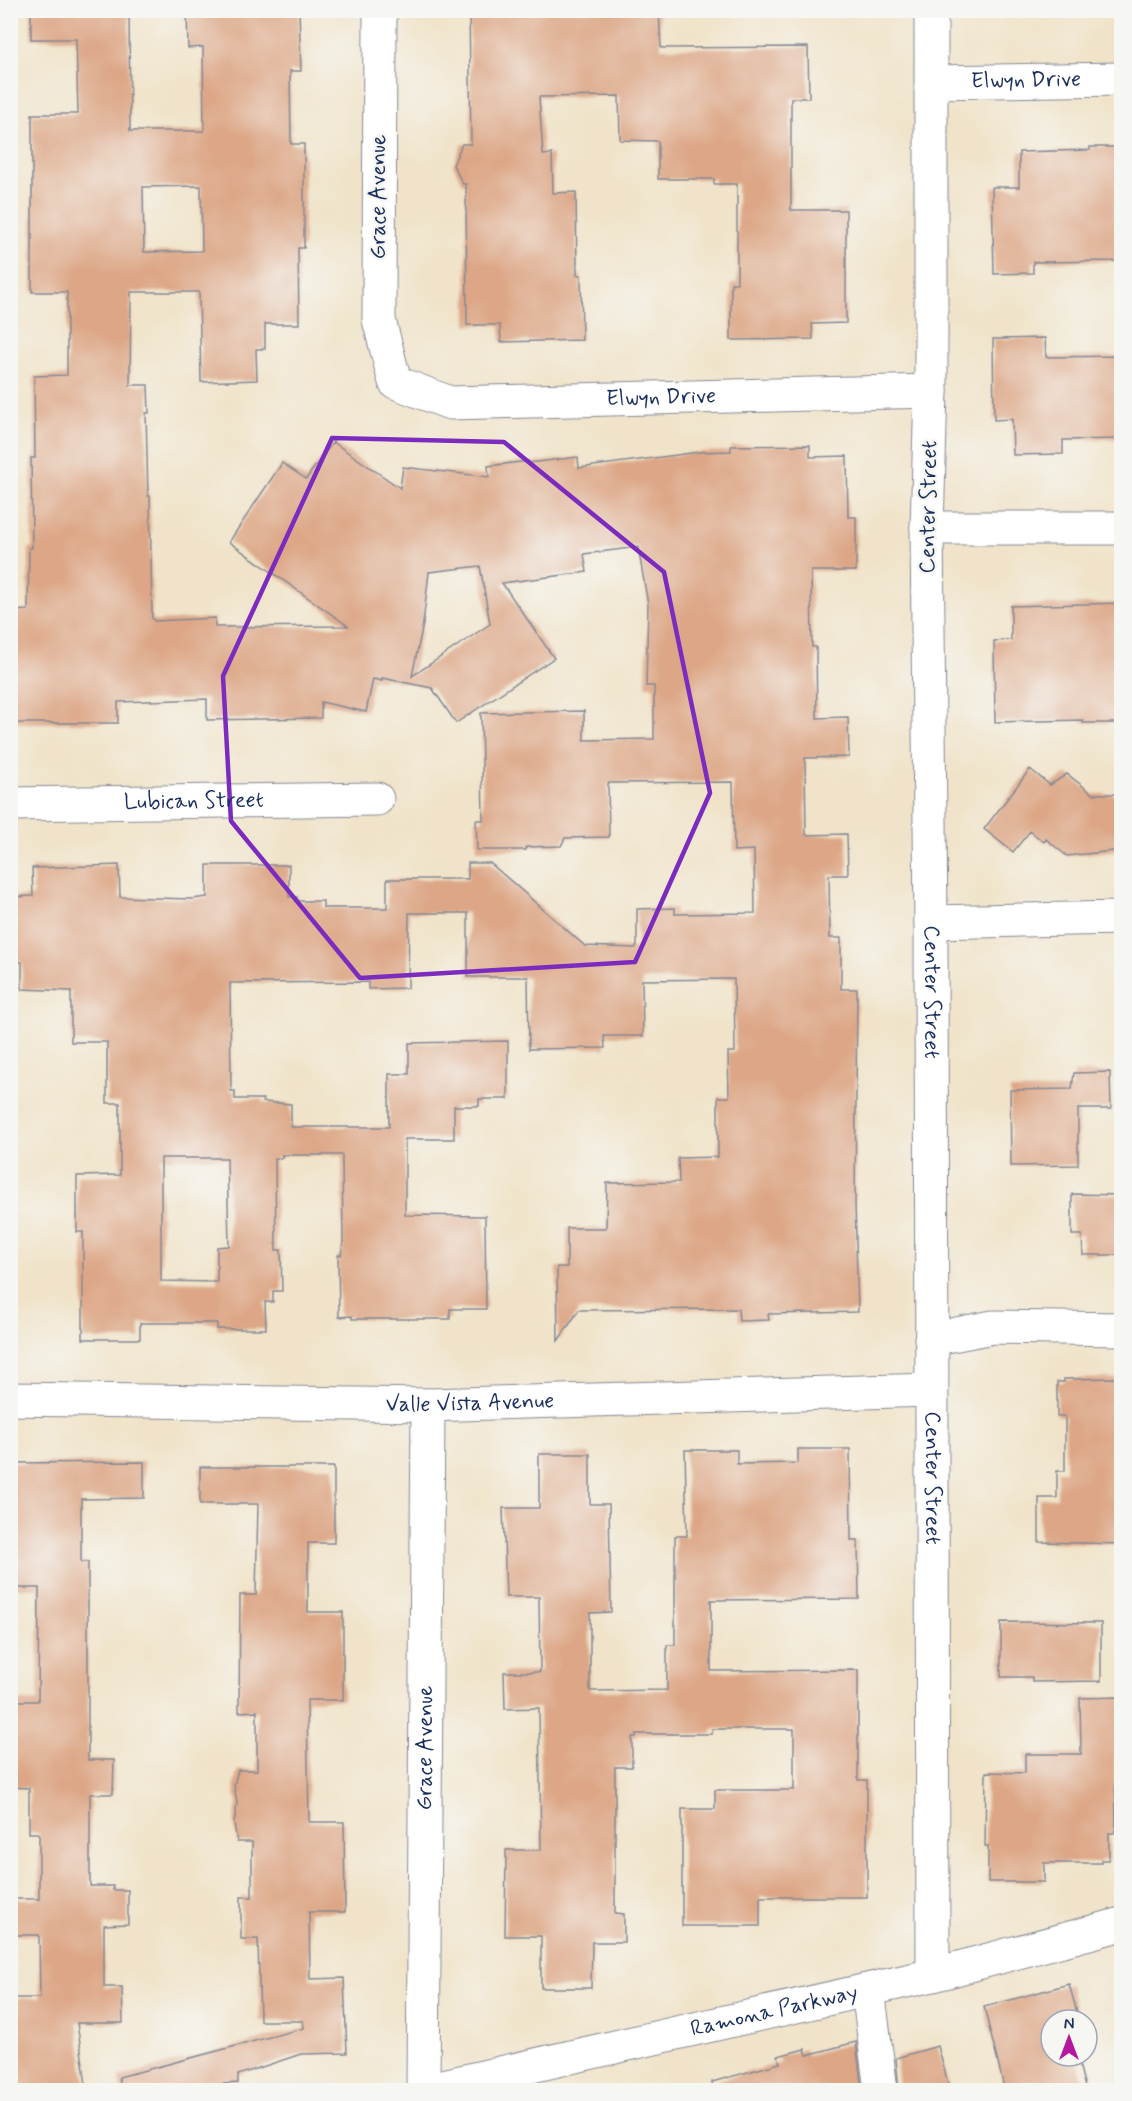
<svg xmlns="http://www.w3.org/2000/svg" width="1132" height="2101" viewBox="0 0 1132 2101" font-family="Mynerve,sans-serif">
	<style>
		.building { fill: #dda787; fill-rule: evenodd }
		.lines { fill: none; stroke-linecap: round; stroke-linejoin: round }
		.minor-casing { stroke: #868994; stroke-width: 35 }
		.minor { stroke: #fff; stroke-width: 33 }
		.marked { fill: none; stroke: #7b2cbf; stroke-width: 4.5; stroke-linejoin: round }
		.labels { text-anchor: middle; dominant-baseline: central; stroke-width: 5; stroke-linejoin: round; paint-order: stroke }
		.street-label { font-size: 22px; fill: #1b2f5e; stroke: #f6f6f2 }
	</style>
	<rect width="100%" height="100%" fill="#f6f6f2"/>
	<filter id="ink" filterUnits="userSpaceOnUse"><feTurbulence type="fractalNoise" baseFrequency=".0167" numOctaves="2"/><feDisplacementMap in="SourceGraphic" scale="12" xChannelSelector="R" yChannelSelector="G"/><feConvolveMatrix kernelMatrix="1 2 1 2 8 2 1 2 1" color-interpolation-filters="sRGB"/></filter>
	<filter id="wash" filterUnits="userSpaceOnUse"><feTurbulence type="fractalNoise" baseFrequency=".008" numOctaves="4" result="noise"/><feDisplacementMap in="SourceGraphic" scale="24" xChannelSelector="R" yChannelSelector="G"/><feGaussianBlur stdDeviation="1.35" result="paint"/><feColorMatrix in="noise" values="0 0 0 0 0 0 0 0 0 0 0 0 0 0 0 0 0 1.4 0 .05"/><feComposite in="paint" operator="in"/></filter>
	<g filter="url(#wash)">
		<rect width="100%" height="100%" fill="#f0e3c9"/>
		<g id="blocks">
			<path class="building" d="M 31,10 L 129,10 L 130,131 L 204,131 L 203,47 L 188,48 L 187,10 L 299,10 L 301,71 L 290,71 L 291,144 L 304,144 L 304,248 L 298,248 L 299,324 L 265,324 L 265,349 L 256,349 L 257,380 L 201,382 L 199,292 L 131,292 L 130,385 L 148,385 L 149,413 L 146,413 L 148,496 L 150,496 L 152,618 L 155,621 L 215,618 L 215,627 L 348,626 L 229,542 L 282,463 L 306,479 L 333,442 L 400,488 L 403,467 L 489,477 L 488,466 L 528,461 L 529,463 L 578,457 L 579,468 L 699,452 L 731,451 L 731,446 L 810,445 L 810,457 L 847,456 L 848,517 L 856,517 L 856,571 L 811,571 L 812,647 L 816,647 L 817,718 L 848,717 L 849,757 L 805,758 L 806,835 L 847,834 L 848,875 L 829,875 L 830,938 L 841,938 L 841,989 L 857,989 L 855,1201 L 858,1312 L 768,1314 L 769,1320 L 739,1321 L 738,1309 L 579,1310 L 558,1341 L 557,1267 L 567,1267 L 567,1228 L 606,1228 L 607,1183 L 679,1182 L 678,1158 L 718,1157 L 718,1097 L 729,1097 L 728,1052 L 735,1052 L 734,979 L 642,980 L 643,1036 L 604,1036 L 605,1048 L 529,1049 L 528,977 L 468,977 L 468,913 L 409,913 L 408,988 L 368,989 L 368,982 L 230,983 L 231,1091 L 235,1091 L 235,1099 L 263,1099 L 263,1102 L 291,1104 L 291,1127 L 389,1127 L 389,1074 L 409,1074 L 409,1043 L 508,1041 L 508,1099 L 479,1099 L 479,1106 L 454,1106 L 454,1139 L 405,1139 L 405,1215 L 485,1216 L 486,1309 L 450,1309 L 450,1319 L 352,1319 L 352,1316 L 339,1317 L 338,1255 L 341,1255 L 343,1242 L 342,1155 L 282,1155 L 282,1158 L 275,1158 L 276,1250 L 281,1250 L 282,1291 L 273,1291 L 273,1302 L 265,1302 L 266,1329 L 217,1329 L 217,1323 L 140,1323 L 140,1339 L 83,1339 L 83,1232 L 77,1232 L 77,1176 L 120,1175 L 120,1103 L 107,1103 L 107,1042 L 71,1042 L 71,991 L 22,989 L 22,962 L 10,962 L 10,897 L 33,896 L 32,868 L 119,865 L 120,897 L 192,899 L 207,897 L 207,865 L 289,865 L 289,897 L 297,897 L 297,901 L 323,901 L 323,908 L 387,908 L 387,879 L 468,879 L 468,863 L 490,863 L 585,946 L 635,948 L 637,946 L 637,909 L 675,908 L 675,914 L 755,913 L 754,850 L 734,851 L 733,782 L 608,783 L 609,837 L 565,838 L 561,846 L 526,847 L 526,850 L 477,850 L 476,820 L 483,820 L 481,713 L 584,711 L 584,740 L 654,739 L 654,686 L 646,686 L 648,604 L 638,547 L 584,554 L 587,572 L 502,583 L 554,658 L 456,723 L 432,688 L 382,678 L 382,681 L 373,679 L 366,712 L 321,702 L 321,718 L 207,720 L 207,699 L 118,702 L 118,723 L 10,723 L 10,611 L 28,610 L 29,548 L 32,548 L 31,458 L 35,458 L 34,376 L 67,375 L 67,292 L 32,292 L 32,114 L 78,114 L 76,39 L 31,39 ZM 201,186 L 202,251 L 144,252 L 143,187 ZM 480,566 L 490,624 L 412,676 L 423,624 L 429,572 ZM 161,1158 L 227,1158 L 229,1246 L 217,1247 L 217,1282 L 161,1281 Z
				M 469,10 L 659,10 L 661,48 L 808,47 L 809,98 L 791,98 L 791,210 L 846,210 L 846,323 L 812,324 L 813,339 L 731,340 L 731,283 L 737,283 L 737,184 L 714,184 L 714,179 L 658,179 L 658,141 L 620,140 L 619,96 L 539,97 L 543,155 L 552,154 L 553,193 L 576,192 L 577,275 L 581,275 L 582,340 L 501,342 L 500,325 L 467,325 L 466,184 L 463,184 L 453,165 L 462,144 L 471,144 Z
				M 1090,147 L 1122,147 L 1122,261 L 1033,262 L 1033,273 L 994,274 L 992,187 L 1019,187 L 1019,152 L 1090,150 Z
				M 1045,338 L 1046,357 L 1122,356 L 1122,439 L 1063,440 L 1063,454 L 1013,455 L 1012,419 L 994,420 L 993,339 Z
				M 1121,603 L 1122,723 L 1083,723 L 1083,720 L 995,722 L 994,641 L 1011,640 L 1011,606 Z
				M 1030,769 L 1050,785 L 1067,774 L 1093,794 L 1122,794 L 1122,850 L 1067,856 L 1046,839 L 1044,842 L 1030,831 L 1013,852 L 984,829 Z
				M 1110,1072 L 1111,1109 L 1078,1109 L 1078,1165 L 1011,1166 L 1010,1090 L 1072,1089 L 1074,1073 Z
				M 1072,1194 L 1122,1195 L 1122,1255 L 1083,1255 L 1082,1235 L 1072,1235 Z
				M 1119,1378 L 1119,1395 L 1122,1394 L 1122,1544 L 1039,1542 L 1039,1498 L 1057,1498 L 1057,1471 L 1065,1471 L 1065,1416 L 1057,1416 L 1057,1382 L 1064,1382 L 1064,1379 Z
				M 798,1449 L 850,1449 L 851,1540 L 858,1540 L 859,1599 L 711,1600 L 711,1671 L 858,1670 L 858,1780 L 867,1780 L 867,1897 L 760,1897 L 760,1926 L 682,1926 L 682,1809 L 715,1809 L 715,1790 L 794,1790 L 794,1729 L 712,1729 L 712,1734 L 636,1734 L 636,1737 L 632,1737 L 632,1767 L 615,1767 L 615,1913 L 624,1914 L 624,1942 L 592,1942 L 591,1988 L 541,1988 L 541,1936 L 505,1936 L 506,1850 L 541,1850 L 539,1708 L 505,1709 L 504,1672 L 540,1672 L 539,1597 L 506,1597 L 503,1508 L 539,1508 L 539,1454 L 590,1454 L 590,1504 L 609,1504 L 611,1612 L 590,1613 L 590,1691 L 667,1690 L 667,1645 L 675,1645 L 675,1536 L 687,1536 L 685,1450 L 737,1450 L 737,1464 L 798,1463 Z
				M 144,1462 L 144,1498 L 81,1499 L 81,1562 L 88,1562 L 88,1760 L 114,1760 L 113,1794 L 90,1794 L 90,1886 L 113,1886 L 113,1890 L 128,1890 L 128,1924 L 104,1925 L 104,1987 L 122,1987 L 123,2023 L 77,2023 L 87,2091 L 12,2091 L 10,1998 L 40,1998 L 39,1935 L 10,1935 L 10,1899 L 39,1899 L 39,1836 L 38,1833 L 29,1833 L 29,1788 L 10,1787 L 10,1701 L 38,1701 L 39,1588 L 10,1588 L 11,1463 Z
				M 200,1467 L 334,1467 L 334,1543 L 308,1543 L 308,1612 L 343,1612 L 343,1700 L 307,1700 L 308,1767 L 309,1822 L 344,1822 L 345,1912 L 309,1912 L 310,1979 L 344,1978 L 347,2053 L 301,2054 L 238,2075 L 238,2083 L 121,2091 L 119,2077 L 304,2028 L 303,2021 L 260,2021 L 258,1939 L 241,1939 L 241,1897 L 252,1897 L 252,1842 L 237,1842 L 234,1823 L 237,1803 L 234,1785 L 238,1770 L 257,1770 L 257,1711 L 239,1712 L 240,1595 L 256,1595 L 258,1504 L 200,1504 Z
				M 1001,1622 L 1101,1623 L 1101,1681 L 1032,1682 L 1032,1677 L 1001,1677 Z
				M 1122,1697 L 1122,1758 L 1115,1759 L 1116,1828 L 1114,1833 L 1109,1833 L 1109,1860 L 1101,1860 L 1101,1863 L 1044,1863 L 1044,1882 L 988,1882 L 988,1846 L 985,1846 L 986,1772 L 1025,1773 L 1025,1754 L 1081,1754 L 1080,1698 Z
				M 1069,1984 L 1078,2016 L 1074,2017 L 1075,2020 L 1051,2020 L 1051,2056 L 1077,2056 L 1086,2091 L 1005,2091 L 984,2007 Z
				M 856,2042 L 862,2091 L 713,2091 L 712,2082 L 780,2063 L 778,2056 L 805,2049 L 807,2055 Z
				M 938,2046 L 950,2091 L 899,2091 L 896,2058 Z"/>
		</g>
	</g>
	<g filter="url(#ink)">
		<use href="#blocks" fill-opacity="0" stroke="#868994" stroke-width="1.5"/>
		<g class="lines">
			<defs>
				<g id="minor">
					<path id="s1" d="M 380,10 L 379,320 L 395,382 L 450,403 L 931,391"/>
					<path id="s2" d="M 931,10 L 931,391 L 927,528 L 931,922 L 933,1975"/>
					<path id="s3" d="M 932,82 L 1122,79"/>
					<path d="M 927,528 L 1122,528"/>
					<path id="s4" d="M 10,804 L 377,799"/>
					<path d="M 931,922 L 1122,918"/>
					<path d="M 931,1339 L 993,1327 L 1122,1329"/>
					<path id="s5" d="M 10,1399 L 428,1405 L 931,1390"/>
					<path d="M 868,1990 L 881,2090"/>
					<path id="s6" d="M 423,2090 L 428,1405"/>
					<path id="s7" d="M 425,2090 L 933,1975 L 1122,1924"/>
				</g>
			</defs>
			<use href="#minor" class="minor-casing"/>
			<use href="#minor" class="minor"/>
		</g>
	</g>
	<path class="marked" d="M 332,438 L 504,442 L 664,572 L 710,793 L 635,962 L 360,978 L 231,821 L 223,676 Z"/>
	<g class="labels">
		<g class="street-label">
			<text stroke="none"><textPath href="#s3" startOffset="94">Elwyn Drive</textPath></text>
			<text transform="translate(379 197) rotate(-90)">Grace Avenue</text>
			<text stroke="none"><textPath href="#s1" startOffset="644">Elwyn Drive</textPath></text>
			<text transform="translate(929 507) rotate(-89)">Center Street</text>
			<text stroke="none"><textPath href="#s4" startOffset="184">Lubican Street</textPath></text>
			<text stroke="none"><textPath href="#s2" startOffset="982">Center Street</textPath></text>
			<text stroke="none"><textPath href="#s5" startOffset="460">Valle Vista Avenue</textPath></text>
			<text stroke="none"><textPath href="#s2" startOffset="1468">Center Street</textPath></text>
			<text stroke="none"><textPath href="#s6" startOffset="342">Grace Avenue</textPath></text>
			<text stroke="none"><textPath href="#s7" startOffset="358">Ramona Parkway</textPath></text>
		</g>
	</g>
	<rect width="1132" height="2101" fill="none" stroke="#f6f6f2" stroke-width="36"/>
	<g transform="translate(1069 2038)"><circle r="28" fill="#f6f6f2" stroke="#9ea6b7" stroke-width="1.5"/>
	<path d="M0-4.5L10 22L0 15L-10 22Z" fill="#b5179e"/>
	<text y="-9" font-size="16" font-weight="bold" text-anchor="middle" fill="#1b2f5e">N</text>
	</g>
</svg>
